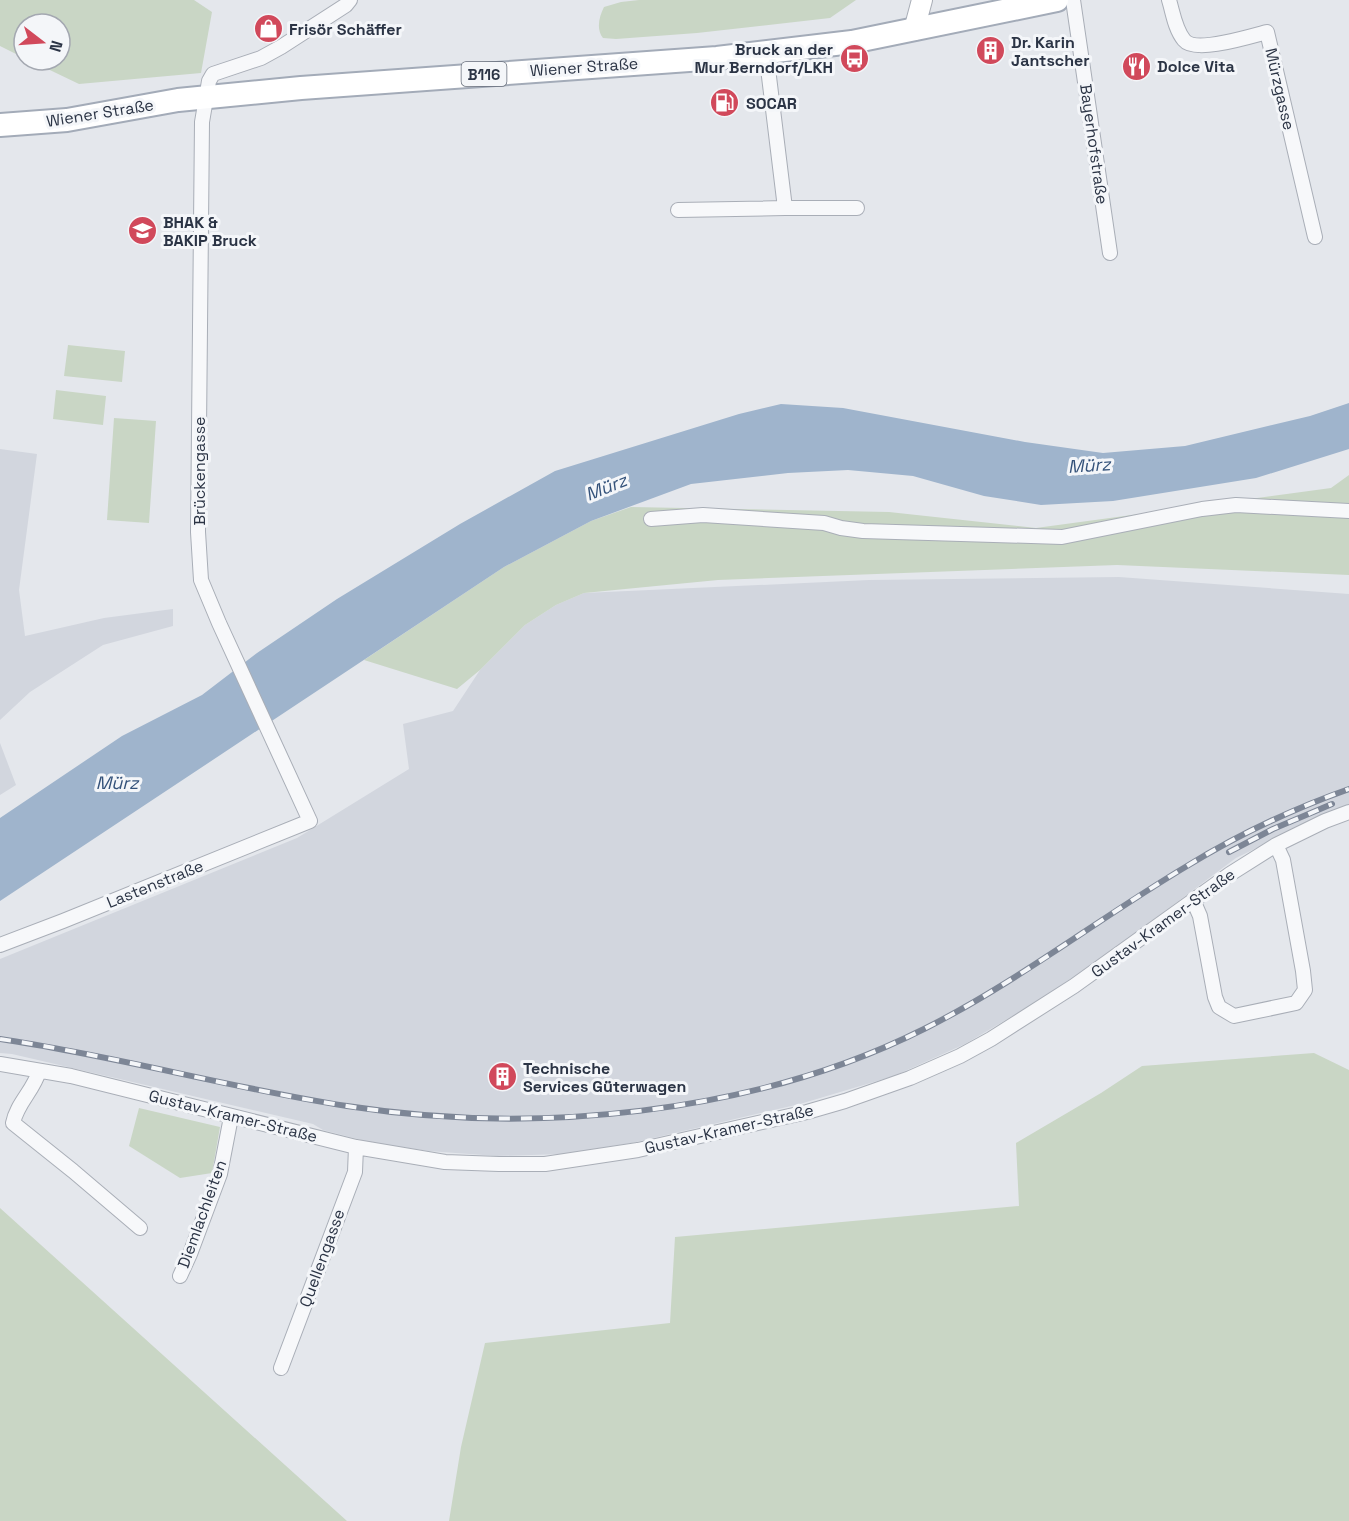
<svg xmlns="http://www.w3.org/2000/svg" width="1349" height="1521" viewBox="0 0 1349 1521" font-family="'Space Grotesk',sans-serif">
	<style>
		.built { fill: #d2d6de }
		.green { fill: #c9d6c5 }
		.water { fill: #9fb4cc }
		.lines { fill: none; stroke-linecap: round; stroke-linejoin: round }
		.street-casing { stroke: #a9aeb7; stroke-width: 16 }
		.secondary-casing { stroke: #a9aeb7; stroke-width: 22 }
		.primary-casing { stroke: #a3abb8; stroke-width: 26 }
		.street { stroke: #f7f8fa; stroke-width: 14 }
		.secondary { stroke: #fff; stroke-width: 20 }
		.primary { stroke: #fff; stroke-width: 22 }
		.rail-casing { stroke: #7d8696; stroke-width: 6 }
		.rail { stroke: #f4f6f9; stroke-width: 4; stroke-dasharray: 11; stroke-linecap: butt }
		.labels { text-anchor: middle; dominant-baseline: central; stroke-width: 6; stroke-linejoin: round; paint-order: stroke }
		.shield { fill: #f4f6f9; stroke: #676e7b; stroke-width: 1.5 }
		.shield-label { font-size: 15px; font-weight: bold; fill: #2b3445 }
		.poi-label { font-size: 16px; font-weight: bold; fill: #2b3445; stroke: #f4f6f9; text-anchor: start }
		.street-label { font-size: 16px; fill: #2b3445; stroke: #f4f6f9 }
		.water-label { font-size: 18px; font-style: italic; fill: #34527a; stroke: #f4f6f9 }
	</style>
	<rect width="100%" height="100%" fill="#e4e7ec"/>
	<path class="built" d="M 0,449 L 37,454 L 19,590 L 25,636 L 104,618 L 173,609 L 173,626 L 103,645 L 30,692 L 0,720 Z
		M 1119,577 L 1349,594 L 1349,805 L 1332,811 L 1236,858 L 1133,935 L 1043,998 L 965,1044 L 894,1076 L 800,1104 L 632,1143 L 562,1154 L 497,1156 L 428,1151 L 369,1142 L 323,1130 L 313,1124 L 12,1054 L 0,1053 L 0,959 L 297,838 L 409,769 L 403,724 L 453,711 L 480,670 L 525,625 L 556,605 L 584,593 L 869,580 Z
		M 0,743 L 16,785 L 0,795 Z"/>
	<path class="green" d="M 0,0 L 194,0 L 212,12 L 201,73 L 79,84 L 29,60 L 60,60 L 60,24 L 24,24 L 24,58 L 0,46 Z
		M 639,0 L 856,0 L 830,18 L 697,33 L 616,39 L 603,38 C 596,29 599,17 604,7 L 621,2 Z
		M 68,345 L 125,351 L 122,382 L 64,376 Z
		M 56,390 L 106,396 L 103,425 L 53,419 Z
		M 114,418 L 156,421 L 149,523 L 107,520 Z
		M 1349,475 L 1349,575 L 1117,565 L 718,580 L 584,593 L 556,605 L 525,625 L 480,670 L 457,689 L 364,660 L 504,567 L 591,521 L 631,507 L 889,512 L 1036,528 L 1331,488 Z
		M 1314,1053 L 1349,1070 L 1349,1521 L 449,1521 L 461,1447 L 485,1343 L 670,1323 L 675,1237 L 1019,1206 L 1016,1143 L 1101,1093 L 1142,1066 Z
		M 139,1108 L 220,1127 L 212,1173 L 180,1178 L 129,1146 Z
		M 0,1208 L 347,1521 L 0,1521 Z"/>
	<path class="water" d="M 1349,403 L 1349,449 L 1256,478 L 1113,501 L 1041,505 L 984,496 L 913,476 L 848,470 L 788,473 L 691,484 L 591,521 L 504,567 L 0,901 L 0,818 L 122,736 L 202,695 L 257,653 L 337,599 L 460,524 L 555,471 L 739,414 L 781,404 L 843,408 L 1025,442 L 1103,453 L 1185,446 L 1310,416 Z"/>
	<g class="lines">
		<defs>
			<path id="street" d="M 1073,0 L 1110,253
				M 1169,0 C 1173,13 1175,29 1184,40 C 1195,54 1251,36 1267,32 L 1315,237
				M 766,52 L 785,208 L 857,208
				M 678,210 L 785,208
				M 651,519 L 703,515 L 824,523 L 841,528 L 863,531 L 1062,537 L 1202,509 L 1236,505 L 1349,511
				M 1193,900 L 1200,916 L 1215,997 L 1219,1007 L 1234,1016 L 1296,1003 L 1305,990 L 1303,971 L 1283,860 L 1276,845
				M 0,945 L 63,921 L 310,821 L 219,623 L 201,580 L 198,532 L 202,122 L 209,81 L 213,74 L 261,58 L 281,47 L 346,5 L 350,0
				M 0,1064 L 71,1076 L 356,1147 L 445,1162 L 499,1164 L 545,1164 L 638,1150 L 807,1112 L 845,1101 L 910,1078 L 960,1056 L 991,1039 L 1074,986 L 1230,874 L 1276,845 L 1325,821 L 1349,812
				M 39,1071 C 34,1090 17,1103 13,1123 L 73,1171 L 140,1228
				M 180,1276 L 190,1254 L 220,1174 L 231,1117
				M 281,1368 L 355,1172 L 356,1147"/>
			<path id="secondary" d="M 914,30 L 922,0"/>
			<path id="primary" d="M 0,125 L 67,120 L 178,100 L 301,88 L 717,58 L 852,42 L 1057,0"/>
		</defs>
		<use href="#street" class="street-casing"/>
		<use href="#secondary" class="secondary-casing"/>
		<use href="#primary" class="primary-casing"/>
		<use href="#street" class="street"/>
		<use href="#secondary" class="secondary"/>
		<use href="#primary" class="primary"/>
		<defs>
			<path id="rail" d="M 1229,852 L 1273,829 L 1332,804
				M 0,1039 C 117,1056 230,1088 347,1106 C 534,1135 753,1115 924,1029 C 1016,983 1098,919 1187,866 C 1238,835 1292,809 1349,789"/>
		</defs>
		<use href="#rail" class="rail-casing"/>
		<use href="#rail" class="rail"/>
	</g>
	<defs>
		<symbol id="shop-disc" viewBox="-11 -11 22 22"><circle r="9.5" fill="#d1495b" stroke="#f4f6f9"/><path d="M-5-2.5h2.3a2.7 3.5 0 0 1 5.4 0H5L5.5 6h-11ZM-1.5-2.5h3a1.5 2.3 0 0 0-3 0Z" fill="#fff"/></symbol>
		<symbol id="building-disc" viewBox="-11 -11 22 22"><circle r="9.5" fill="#d1495b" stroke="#f4f6f9"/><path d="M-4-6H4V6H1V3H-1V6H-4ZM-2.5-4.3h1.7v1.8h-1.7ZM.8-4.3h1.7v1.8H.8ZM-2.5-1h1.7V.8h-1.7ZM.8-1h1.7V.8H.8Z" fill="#fff"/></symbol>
		<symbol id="bus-disc" viewBox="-11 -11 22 22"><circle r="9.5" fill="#d1495b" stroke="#f4f6f9"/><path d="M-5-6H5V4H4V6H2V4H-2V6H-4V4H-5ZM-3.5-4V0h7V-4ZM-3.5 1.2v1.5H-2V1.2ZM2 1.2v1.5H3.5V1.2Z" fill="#fff"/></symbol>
		<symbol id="restaurant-disc" viewBox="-11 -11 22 22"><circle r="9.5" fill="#d1495b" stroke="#f4f6f9"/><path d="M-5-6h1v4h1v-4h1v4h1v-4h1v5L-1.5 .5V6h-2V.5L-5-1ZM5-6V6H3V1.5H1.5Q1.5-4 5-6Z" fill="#fff"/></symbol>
		<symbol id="fuel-disc" viewBox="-11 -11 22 22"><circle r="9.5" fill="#d1495b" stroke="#f4f6f9"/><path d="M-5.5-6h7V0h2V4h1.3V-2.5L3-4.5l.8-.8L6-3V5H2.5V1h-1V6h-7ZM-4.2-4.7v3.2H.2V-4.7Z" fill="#fff"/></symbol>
		<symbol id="school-disc" viewBox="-11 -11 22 22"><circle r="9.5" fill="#d1495b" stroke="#f4f6f9"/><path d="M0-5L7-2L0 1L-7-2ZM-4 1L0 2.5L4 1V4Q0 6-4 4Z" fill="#fff"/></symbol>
	</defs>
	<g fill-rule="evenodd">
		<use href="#shop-disc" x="252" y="12" width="33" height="33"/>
		<use href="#building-disc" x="974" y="34" width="33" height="33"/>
		<use href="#bus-disc" x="838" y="42" width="33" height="33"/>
		<use href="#restaurant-disc" x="1120" y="50" width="33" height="33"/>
		<use href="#fuel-disc" x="708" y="86" width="33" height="33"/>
		<use href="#school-disc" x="126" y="214" width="33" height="33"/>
		<use href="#building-disc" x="486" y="1060" width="33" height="33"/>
	</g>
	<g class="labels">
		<rect class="shield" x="461.5" y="62" width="45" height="24" rx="4.5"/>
		<g class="shield-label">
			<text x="484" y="74">B116</text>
		</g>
		<g class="poi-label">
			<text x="289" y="29">Frisör Schäffer</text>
			<text x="1011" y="42">Dr. Karin<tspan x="1011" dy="18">Jantscher</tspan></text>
			<text x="833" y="49" text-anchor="end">Bruck an der<tspan x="833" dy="18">Mur Berndorf/LKH</tspan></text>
			<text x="1157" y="66">Dolce Vita</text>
			<text x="746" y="103">SOCAR</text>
			<text x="163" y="222">BHAK &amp;<tspan x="163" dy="18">BAKIP Bruck</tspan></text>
			<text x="523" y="1068">Technische<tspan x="523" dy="18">Services Güterwagen</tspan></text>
		</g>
		<g class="street-label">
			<text transform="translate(584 67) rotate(-4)">Wiener Straße</text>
			<text transform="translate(1280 89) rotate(77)">Mürzgasse</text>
			<text transform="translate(100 113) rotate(-9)">Wiener Straße</text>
			<text transform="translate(1094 144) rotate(82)">Bayerhofstraße</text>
			<text transform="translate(199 471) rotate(-90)">Brückengasse</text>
			<text transform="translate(155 884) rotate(-22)">Lastenstraße</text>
			<text transform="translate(1163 923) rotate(-36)">Gustav-Kramer-Straße</text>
			<text transform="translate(233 1116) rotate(14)">Gustav-Kramer-Straße</text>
			<text transform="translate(729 1129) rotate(-13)">Gustav-Kramer-Straße</text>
			<text transform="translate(202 1214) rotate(-70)">Diemlachleiten</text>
			<text transform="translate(322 1258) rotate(-70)">Quellengasse</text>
		</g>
		<g class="water-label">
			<text transform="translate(1089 465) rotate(-4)">Mürz</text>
			<text transform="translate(606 487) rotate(-22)">Mürz</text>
			<text x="117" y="782">Mürz</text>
		</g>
	</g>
	<g transform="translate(42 42) rotate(107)"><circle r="28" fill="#f4f6f9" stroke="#a4a8b1" stroke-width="1.5"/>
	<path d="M0-4.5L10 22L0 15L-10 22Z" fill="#d1495b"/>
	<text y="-9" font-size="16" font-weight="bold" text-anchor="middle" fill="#2b3445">N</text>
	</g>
</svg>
